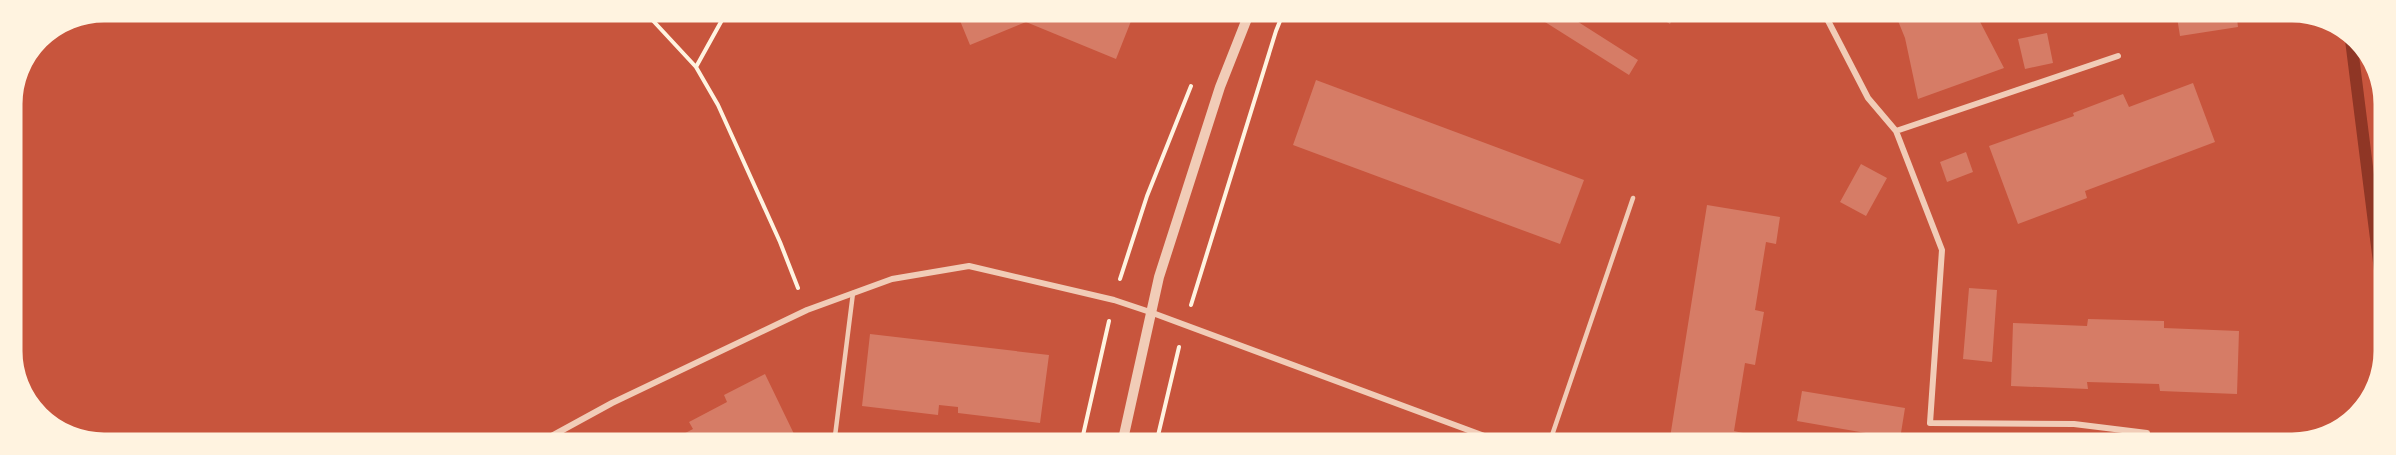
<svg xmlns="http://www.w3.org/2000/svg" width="2396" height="455" viewBox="0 0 2396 455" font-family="'Exo 2',sans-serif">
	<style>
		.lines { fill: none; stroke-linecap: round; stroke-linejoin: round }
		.stream { stroke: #8f3625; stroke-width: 12 }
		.building { fill: #d67c66 }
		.path { stroke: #fff3e0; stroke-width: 4 }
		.service { stroke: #f1ccb7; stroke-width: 4.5 }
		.minor { stroke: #f1ccb7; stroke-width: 6 }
		.tertiary { stroke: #f1ccb7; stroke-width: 10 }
		.rim { fill: none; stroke: #fff3e0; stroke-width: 3 }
	</style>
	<rect width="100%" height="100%" fill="#c8553d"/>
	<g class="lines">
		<path class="stream" d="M 2350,32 L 2384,302"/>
	</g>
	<path class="building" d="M 956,11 L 1135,11 L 1116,59 L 1026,22 L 970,45 Z
		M 1551,11 L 1561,11 L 1638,60 L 1629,75 L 1545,22 Z
		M 1650,11 L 1676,11 L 1670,24 Z
		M 1894,11 L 1955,11 L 1958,19 L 1975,12 L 2004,68 L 1918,99 L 1905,38 Z
		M 2176,11 L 2236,11 L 2238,27 L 2180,36 Z
		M 2047,33 L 2053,63 L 2025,69 L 2018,39 Z
		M 1316,80 L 1584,180 L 1560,244 L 1293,145 Z
		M 2193,83 L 2215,142 L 2085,191 L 2087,198 L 2018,224 L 1989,146 L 2074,116 L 2073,113 L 2123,94 L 2129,107 Z
		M 1966,152 L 1973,172 L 1947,182 L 1940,162 Z
		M 1861,164 L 1887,178 L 1866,216 L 1840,202 Z
		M 1707,205 L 1780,217 L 1776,244 L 1766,242 L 1755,310 L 1764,312 L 1755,365 L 1745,363 L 1734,431 L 1743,433 L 1741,444 L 1669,444 Z
		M 1969,288 L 1997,290 L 1992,362 L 1963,359 Z
		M 2088,319 L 2164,321 L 2164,328 L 2239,331 L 2237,394 L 2160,391 L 2159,384 L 2087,382 L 2088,389 L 2011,386 L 2013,323 L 2087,326 Z
		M 870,334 L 1049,355 L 1040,423 L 958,413 L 958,407 L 939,405 L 938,415 L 862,406 Z
		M 765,374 L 795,436 L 780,444 L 664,444 L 693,429 L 689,422 L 727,402 L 724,395 Z
		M 1802,391 L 1905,408 L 1900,439 L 1797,421 Z"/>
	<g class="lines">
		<path class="path" d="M 644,11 L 696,67 L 718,105 L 780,242 L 798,288
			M 696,67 L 727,11
			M 1120,279 L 1147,196 L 1191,86
			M 1191,305 L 1276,31 L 1284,11
			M 2347,424 C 2351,411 2356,403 2367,396
			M 1081,444 L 1109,321
			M 1156,444 L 1179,347"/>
		<path class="service" d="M 834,444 L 853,293
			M 1549,444 L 1633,198"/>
		<path class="minor" d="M 1823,11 L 1868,98 L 1896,131 L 1942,250 L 1930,423 L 2074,424 L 2147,433
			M 1896,131 L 2118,56
			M 537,444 L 612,403 L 807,310 L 892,279 L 969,266 L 1114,300 L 1150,312 L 1506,444"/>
		<path class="tertiary" d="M 1122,444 L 1159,277 L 1220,87 L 1250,11"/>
	</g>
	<path d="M0 0H2396V455H0ZM104 21H2292A83 83 0 0 1 2375 104V351A83 83 0 0 1 2292 434H104A83 83 0 0 1 21 351V104A83 83 0 0 1 104 21Z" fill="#fff3e0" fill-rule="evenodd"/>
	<path class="rim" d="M104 21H2292A83 83 0 0 1 2375 104V351A83 83 0 0 1 2292 434H104A83 83 0 0 1 21 351V104A83 83 0 0 1 104 21Z"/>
</svg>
